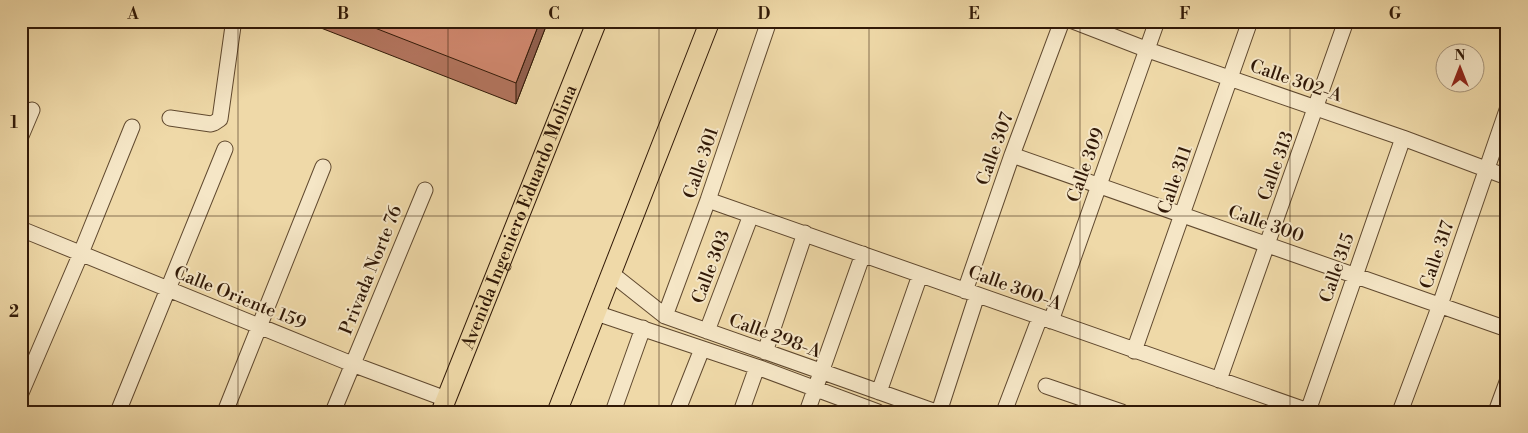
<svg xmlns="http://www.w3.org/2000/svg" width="1528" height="433" viewBox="0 0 1528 433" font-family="'Libre Bodoni',serif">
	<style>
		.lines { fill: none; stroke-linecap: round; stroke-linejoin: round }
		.minor-casing { stroke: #60492f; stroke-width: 17 }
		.major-casing { stroke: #311907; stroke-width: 21 }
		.minor { stroke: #f5e6c6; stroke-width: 15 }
		.major { stroke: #efd9a8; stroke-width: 19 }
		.wall { fill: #b4755f; stroke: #311907 }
		.shaded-wall { fill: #925f4e; stroke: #311907 }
		.building { fill: #d1886f; stroke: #311907 }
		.grid { fill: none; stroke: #311907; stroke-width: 1; stroke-opacity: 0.55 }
		.labels { text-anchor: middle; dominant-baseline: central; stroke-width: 4; stroke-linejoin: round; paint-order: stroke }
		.street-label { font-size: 18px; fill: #311907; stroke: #f5e6c6 }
		.neatline { fill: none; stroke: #311907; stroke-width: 2 }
		.grid-label { font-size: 16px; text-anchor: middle; font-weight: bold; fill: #311907 }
	</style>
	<rect width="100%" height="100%" fill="#efd9a8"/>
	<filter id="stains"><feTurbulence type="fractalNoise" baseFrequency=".004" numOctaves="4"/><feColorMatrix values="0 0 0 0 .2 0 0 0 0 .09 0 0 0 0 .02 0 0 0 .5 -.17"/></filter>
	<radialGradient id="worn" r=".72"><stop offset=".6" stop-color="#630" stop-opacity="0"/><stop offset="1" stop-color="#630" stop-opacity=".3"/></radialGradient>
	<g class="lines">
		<defs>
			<path id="minor" d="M 1073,21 L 1148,50 L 1403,138 L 1507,177
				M 170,118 L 211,124 L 214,123 L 220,119 L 233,26 L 232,21
				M 21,136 L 32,110
				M 1012,155 L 1507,329
				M 708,200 L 1311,412
				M 21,229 L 352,364 L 446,399
				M 612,274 L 665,316 L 936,412
				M 965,291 L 1012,155 L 1062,21
				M 596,313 L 757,367 L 878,412
				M 665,316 L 708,200 L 769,21
				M 1051,321 L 1157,21
				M 707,331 L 751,215
				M 1134,351 L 1250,21
				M 765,352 L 805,233
				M 1219,380 L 1346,21
				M 1046,386 L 1122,412
				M 879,392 L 920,275
				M 21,393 L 81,253 L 132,127
				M 1308,411 L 1403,138
				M 118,412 L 225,149
				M 225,412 L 323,167
				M 333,412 L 425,190
				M 613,412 L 643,328
				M 677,412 L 702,349
				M 741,412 L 757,367
				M 807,412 L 863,254
				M 939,412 L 977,295
				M 1004,412 L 1040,317
				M 1400,412 L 1440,305 L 1507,110
				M 1496,412 L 1507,382"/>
			<g id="major">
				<path id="s1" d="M 441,412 L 597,21"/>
				<path d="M 557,412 L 710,21"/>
			</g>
		</defs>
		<use href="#minor" class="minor-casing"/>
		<use href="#major" class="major-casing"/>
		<use href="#minor" class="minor"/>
		<use href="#major" class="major"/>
	</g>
	<path class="wall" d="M 303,21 L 548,21 L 516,104 Z"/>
	<path class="shaded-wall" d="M 540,21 L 548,21 L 516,104 L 516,83 Z"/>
	<path class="building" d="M 357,21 L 540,21 L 516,83 Z"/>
	<path class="grid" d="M 238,21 L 238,412M 448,21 L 448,412M 659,21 L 659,412M 869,21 L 869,412M 1080,21 L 1080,412M 1290,21 L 1290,412M 21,216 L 1507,216"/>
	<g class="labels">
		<g class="street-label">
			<text transform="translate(1296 81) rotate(19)">Calle 302-A</text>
			<text transform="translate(995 149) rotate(-70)">Calle 307</text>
			<text transform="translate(701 163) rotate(-71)">Calle 301</text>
			<text transform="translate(1086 165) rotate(-70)">Calle 309</text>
			<text transform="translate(1276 166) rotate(-70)">Calle 313</text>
			<text transform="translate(1175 180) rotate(-71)">Calle 311</text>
			<text stroke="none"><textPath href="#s1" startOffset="210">Avenida Ingeniero Eduardo Molina</textPath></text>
			<text transform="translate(1266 224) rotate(19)">Calle 300</text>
			<text transform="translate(1437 255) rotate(-71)">Calle 317</text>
			<text transform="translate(711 267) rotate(-69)">Calle 303</text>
			<text transform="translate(1337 268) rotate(-71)">Calle 315</text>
			<text transform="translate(371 270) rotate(-68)">Privada Norte 76</text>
			<text transform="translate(1015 288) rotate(20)">Calle 300-A</text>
			<text transform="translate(240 298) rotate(22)">Calle Oriente 159</text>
			<text transform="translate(775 336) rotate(20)">Calle 298-A</text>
		</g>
	</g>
	<rect width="1528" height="433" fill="none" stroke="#efd9a8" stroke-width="55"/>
	<g transform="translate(1460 68)"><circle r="24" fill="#f5e6c6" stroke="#a7947a"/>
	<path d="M0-4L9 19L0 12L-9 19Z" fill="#8f2418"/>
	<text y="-8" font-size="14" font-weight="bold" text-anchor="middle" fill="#311907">N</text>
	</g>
	<rect x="28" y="28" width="1472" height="378" class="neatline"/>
	<g class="grid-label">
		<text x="133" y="19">A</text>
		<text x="343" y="19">B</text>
		<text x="554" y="19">C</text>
		<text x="764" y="19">D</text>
		<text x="974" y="19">E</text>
		<text x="1185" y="19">F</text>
		<text x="1395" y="19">G</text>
		<text x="14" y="128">1</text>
		<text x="14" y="317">2</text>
	</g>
	<rect width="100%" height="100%" filter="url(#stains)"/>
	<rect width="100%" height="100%" fill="url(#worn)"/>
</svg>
